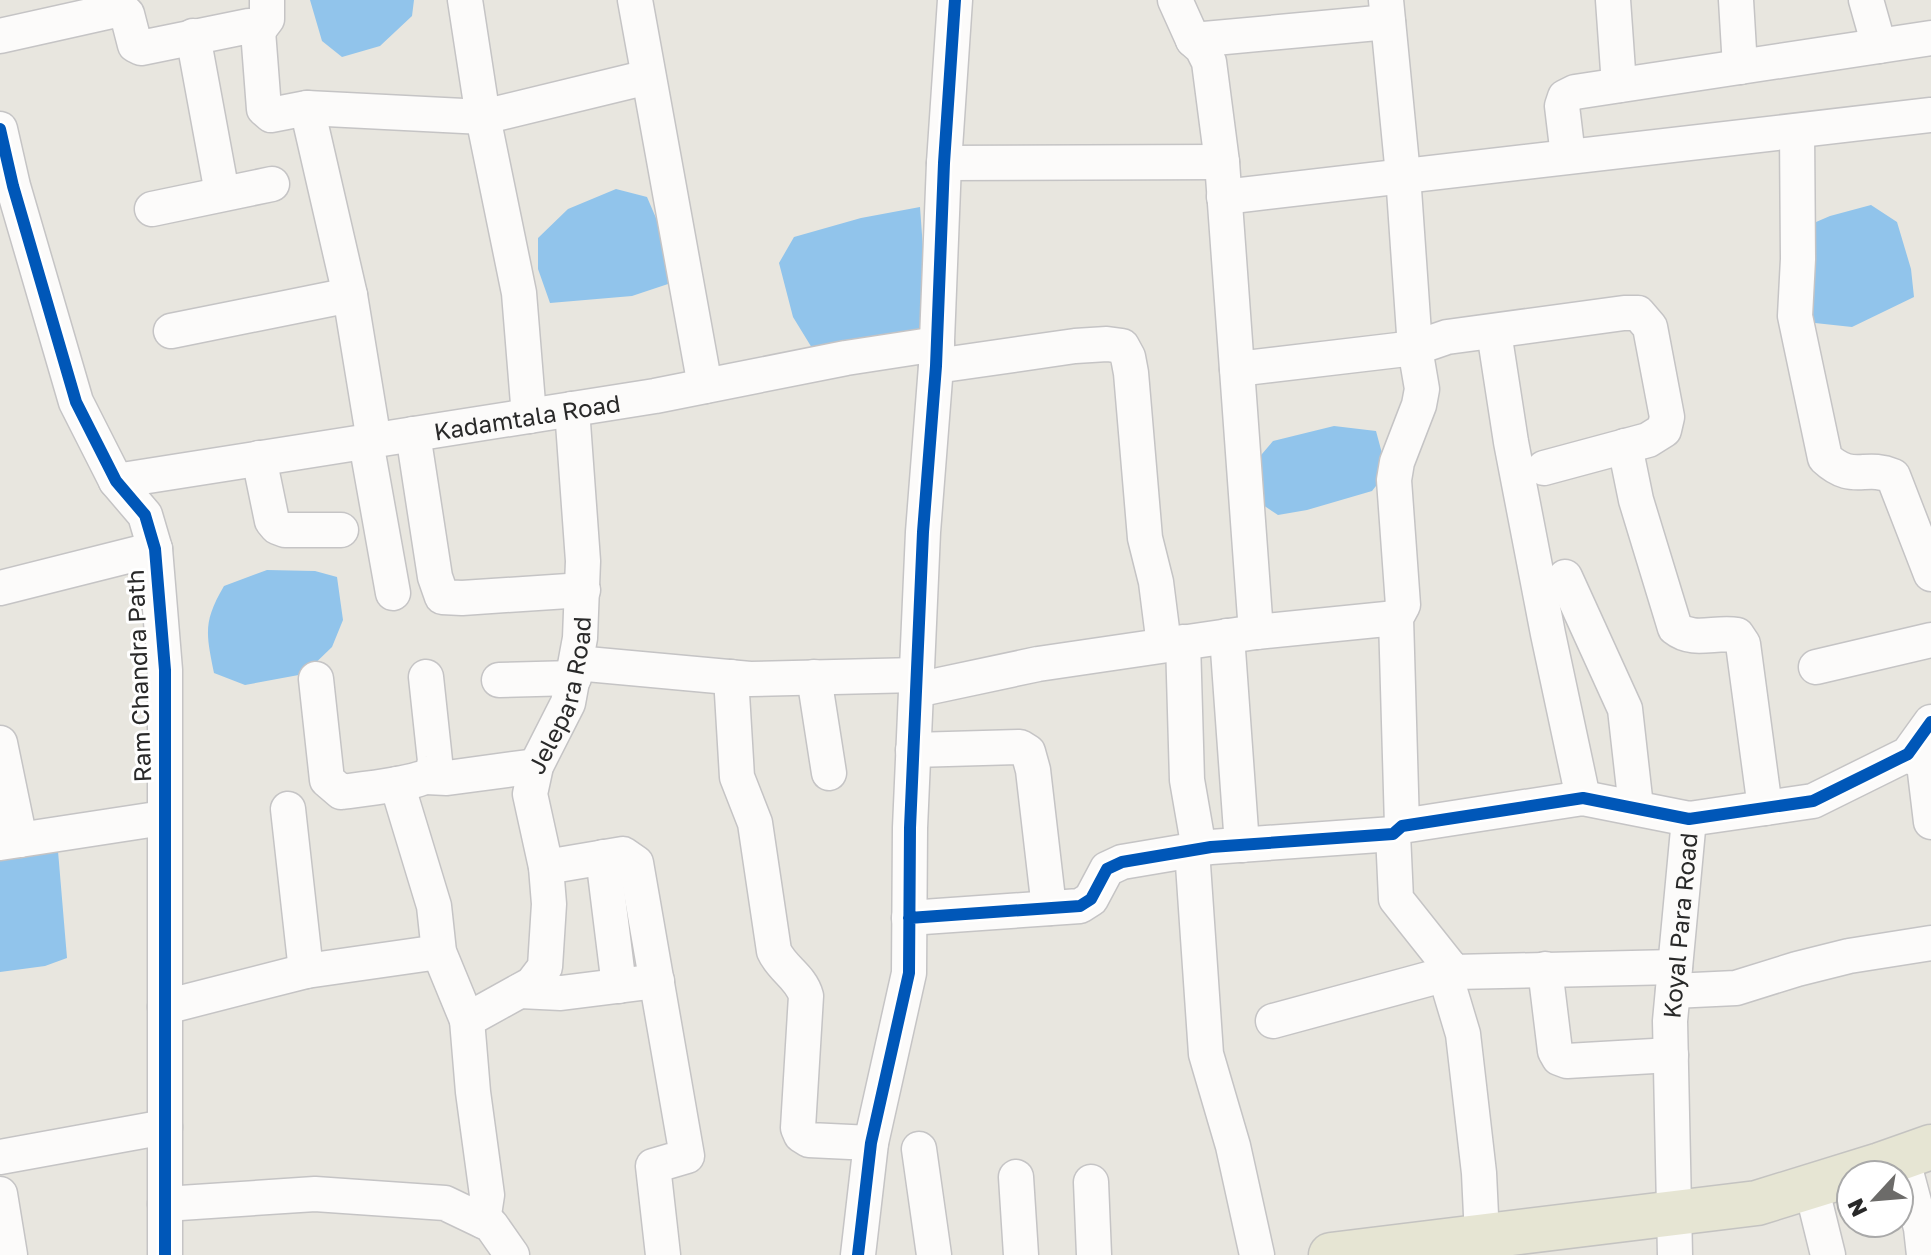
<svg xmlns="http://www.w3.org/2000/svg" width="1931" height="1255" viewBox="0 0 1931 1255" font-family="'Golos Text',sans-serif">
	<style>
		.water { fill: #91c4eb }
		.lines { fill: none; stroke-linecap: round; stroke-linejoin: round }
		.minor-casing { stroke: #c5c4c5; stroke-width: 37 }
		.major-casing { stroke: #c4c3c1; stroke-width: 47 }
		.minor { stroke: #fcfbfa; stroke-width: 34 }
		.major { stroke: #e6e5d3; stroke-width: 44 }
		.cycleway-casing { stroke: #fff; stroke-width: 17 }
		.cycleway { stroke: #0057b8; stroke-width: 12 }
		.labels { text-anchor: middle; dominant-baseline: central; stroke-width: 6; stroke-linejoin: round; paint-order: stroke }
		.street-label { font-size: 24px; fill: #292929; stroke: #fff }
	</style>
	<rect width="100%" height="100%" fill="#e8e6df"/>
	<path class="water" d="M 310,0 L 414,0 L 412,16 L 380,46 L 342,57 L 322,41 Z
		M 616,189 L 647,197 L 665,239 L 668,284 L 632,296 L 550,303 L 538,269 L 538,238 L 568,209 Z
		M 1871,205 L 1897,222 L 1911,269 L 1914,297 L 1852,327 L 1815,323 L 1804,295 L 1816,222 L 1830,216 Z
		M 920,207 L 927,304 L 919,334 L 812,348 L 793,317 L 779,263 L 794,237 L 861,218 Z
		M 1334,426 L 1376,431 L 1387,472 L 1372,491 L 1307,510 L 1278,515 L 1263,505 L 1256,461 L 1273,441 Z
		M 267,570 L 315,571 L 337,577 L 343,620 L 332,647 L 304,674 L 245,685 L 214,673 C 206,633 203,622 224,586 Z
		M 58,851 L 67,958 L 45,966 L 0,972 L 0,855 Z"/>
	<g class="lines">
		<defs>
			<g id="minor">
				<path d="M 465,0 L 483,117 L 519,293 L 529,416"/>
				<path d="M 635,0 L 705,386"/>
				<path d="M 1175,0 L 1193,40 L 1202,48 L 1209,62 L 1222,162 L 1256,632"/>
				<path d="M 1386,0 L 1403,175 L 1415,348 L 1422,389 L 1419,405 L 1397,462 L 1394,480 L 1403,605 L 1396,618 L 1402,826"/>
				<path d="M 1613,0 L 1619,85"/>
				<path d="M 1736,0 L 1740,67"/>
				<path d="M 1866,0 L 1879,46"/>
				<path d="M 258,31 L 267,19 L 267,0"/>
				<path d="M 0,36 L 121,9 L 127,14 L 135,45 L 141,48 L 249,26 L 258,31 L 264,109 L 271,115 L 307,108 L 483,117 L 648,77"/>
				<path d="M 193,36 L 222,193"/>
				<path d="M 1193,40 L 1388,22"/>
				<path d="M 307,108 L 350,295 L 374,441"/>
				<path d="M 0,129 L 13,186 L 76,402 L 116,481 L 145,515 L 155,549 L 165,670 L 165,1255"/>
				<path d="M 1797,131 L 1798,259 L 1795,316 L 1825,458 C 1853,484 1864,464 1893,476 L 1931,574"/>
				<path d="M 1568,156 L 1562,106 L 1565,97 L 1575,92 L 1931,38"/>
				<path d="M 944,163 L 1222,162"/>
				<path d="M 1224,197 L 1931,115"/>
				<path d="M 152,209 L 272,184"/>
				<path d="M 171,331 L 350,295"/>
				<path d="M 1494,332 L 1511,442 L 1548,634 L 1583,798"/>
				<path d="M 936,366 L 1075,346 L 1107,344 L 1122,346 L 1128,357 L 1131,373 L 1145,538 L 1156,582 L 1164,645"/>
				<path d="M 1237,369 L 1415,348 L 1447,337 L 1624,313 L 1638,313 L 1650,327 L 1667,417 L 1664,430 L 1648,440 L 1544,468"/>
				<path d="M 413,434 L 435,577 L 442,597 L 462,598 L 583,590"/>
				<path d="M 366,442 L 393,593"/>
				<path d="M 1625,446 L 1636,500 L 1675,628 C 1694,643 1715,631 1737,635 L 1743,644 L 1765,808"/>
				<path d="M 259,458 L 272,521 L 277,527 L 285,530 L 341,530"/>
				<path id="s1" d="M 116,481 L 655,396 L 846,358 L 937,344"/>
				<path d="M 1565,577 L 1625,709 L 1636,807"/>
				<path d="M 0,588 L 155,549"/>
				<path d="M 1227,636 L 1242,845"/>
				<path d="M 1183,642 L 1187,780 L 1199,849"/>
				<path d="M 576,663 L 750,679 L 917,675"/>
				<path d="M 1816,667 L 1931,640"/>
				<path d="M 731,677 L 737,777 L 755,823 L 774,951 C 782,969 801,977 806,996 L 798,1128 L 801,1135 L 809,1140 L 871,1143"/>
				<path d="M 814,677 L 829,773"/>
				<path d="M 316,679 L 327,780 L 341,792 C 356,790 424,783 431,773 C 432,773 435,762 435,761 L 426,677"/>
				<path d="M 499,680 L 574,678"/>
				<path d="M 916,690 L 1038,664 L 1256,632 L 1396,618"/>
				<path d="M 0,743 L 20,840"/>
				<path d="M 913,750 L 1020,747 L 1028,752 L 1033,770 L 1049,908"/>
				<path d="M 1908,754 L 1924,764 L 1931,822"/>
				<path d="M 426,777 L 447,778 L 536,766"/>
				<path d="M 397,784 L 434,906 L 439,952 L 467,1020"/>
				<path d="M 288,809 L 306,971"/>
				<path d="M 1393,834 L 1396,899 L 1454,972 L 1675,967"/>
				<path d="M 0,843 L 163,818"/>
				<path d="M 1192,850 L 1206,1054 L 1233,1146 L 1257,1255"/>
				<path d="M 603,857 L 619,986"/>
				<path d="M 546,867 L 623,854 L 636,863 L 687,1156 L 653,1166 L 663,1255"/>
				<path d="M 909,918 L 1080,906 L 1091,899 L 1107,869 L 1122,862 L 1211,847 L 1393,834 L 1402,826 L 1583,798 L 1689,819 L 1813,801 L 1908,754 L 1931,722"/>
				<path d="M 1545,969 L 1555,1051 L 1559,1058 L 1567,1061 L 1671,1055"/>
				<path d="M 1445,974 L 1463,1034 L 1479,1173 L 1482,1236"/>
				<path d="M 520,991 L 561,993 L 657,981"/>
				<path d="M 1673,991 L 1736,988 L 1797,969 L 1849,956 L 1931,943"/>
				<path d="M 165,1007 L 306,971 L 439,952"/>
				<path d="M 1273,1021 L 1454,972"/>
				<path d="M 919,1149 L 934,1255"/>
				<path d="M 0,1157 L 165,1127"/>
				<path d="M 1902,1157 L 1921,1228 L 1924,1255"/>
				<path d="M 1016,1177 L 1021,1255"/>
				<path d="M 1091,1182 L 1094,1255"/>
				<path d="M 1811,1186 L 1828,1255"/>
				<path d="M 0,1194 L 10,1255"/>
				<path d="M 165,1204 L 315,1194 L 445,1203 L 491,1225 L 512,1255"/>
				<path id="s2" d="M 483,1221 L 487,1195 L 473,1092 L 467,1020 L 532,984 L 545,967 L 549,904 L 546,867 L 530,794 L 536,766 L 568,703 L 580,638 L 583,561 L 572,409"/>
				<path d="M 858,1255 L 871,1143 L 909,973 L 910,828 L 923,532 L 936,366 L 944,163 L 955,0"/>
				<path id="s3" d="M 1675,1255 L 1670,1021 L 1689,819"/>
			</g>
			<path id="major" d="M 1331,1255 L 1757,1203 L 1880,1165 L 1931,1147"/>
		</defs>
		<use href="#minor" class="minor-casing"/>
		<use href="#major" class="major-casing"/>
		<use href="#minor" class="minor"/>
		<use href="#major" class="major"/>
		<defs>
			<path id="cycleway" d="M 0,129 L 13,186 L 76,402 L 116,481 L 145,515 L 155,549 L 165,670 L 165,1255
				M 909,918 L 1080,906 L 1091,899 L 1107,869 L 1122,862 L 1211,847 L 1393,834 L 1402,826 L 1583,798 L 1689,819 L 1813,801 L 1908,754 L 1931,722
				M 858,1255 L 871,1143 L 909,973 L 910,828 L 923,532 L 936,366 L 944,163 L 955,0"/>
		</defs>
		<use href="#cycleway" class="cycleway-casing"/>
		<use href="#cycleway" class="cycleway"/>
	</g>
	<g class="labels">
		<g class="street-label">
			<text stroke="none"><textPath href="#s1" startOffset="416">Kadamtala Road</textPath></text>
			<text transform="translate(138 676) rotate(-92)">Ram Chandra Path</text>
			<text stroke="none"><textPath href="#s2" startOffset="578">Jelepara Road</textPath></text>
			<text stroke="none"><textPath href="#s3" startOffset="330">Koyal Para Road</textPath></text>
		</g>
	</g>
	<g transform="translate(1875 1199) rotate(244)"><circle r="38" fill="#ffffff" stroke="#a9a9a9" stroke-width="2"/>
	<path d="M0-6L14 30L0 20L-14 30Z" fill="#6c6b69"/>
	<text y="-12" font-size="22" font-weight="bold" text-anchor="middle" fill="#292929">N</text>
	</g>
</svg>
